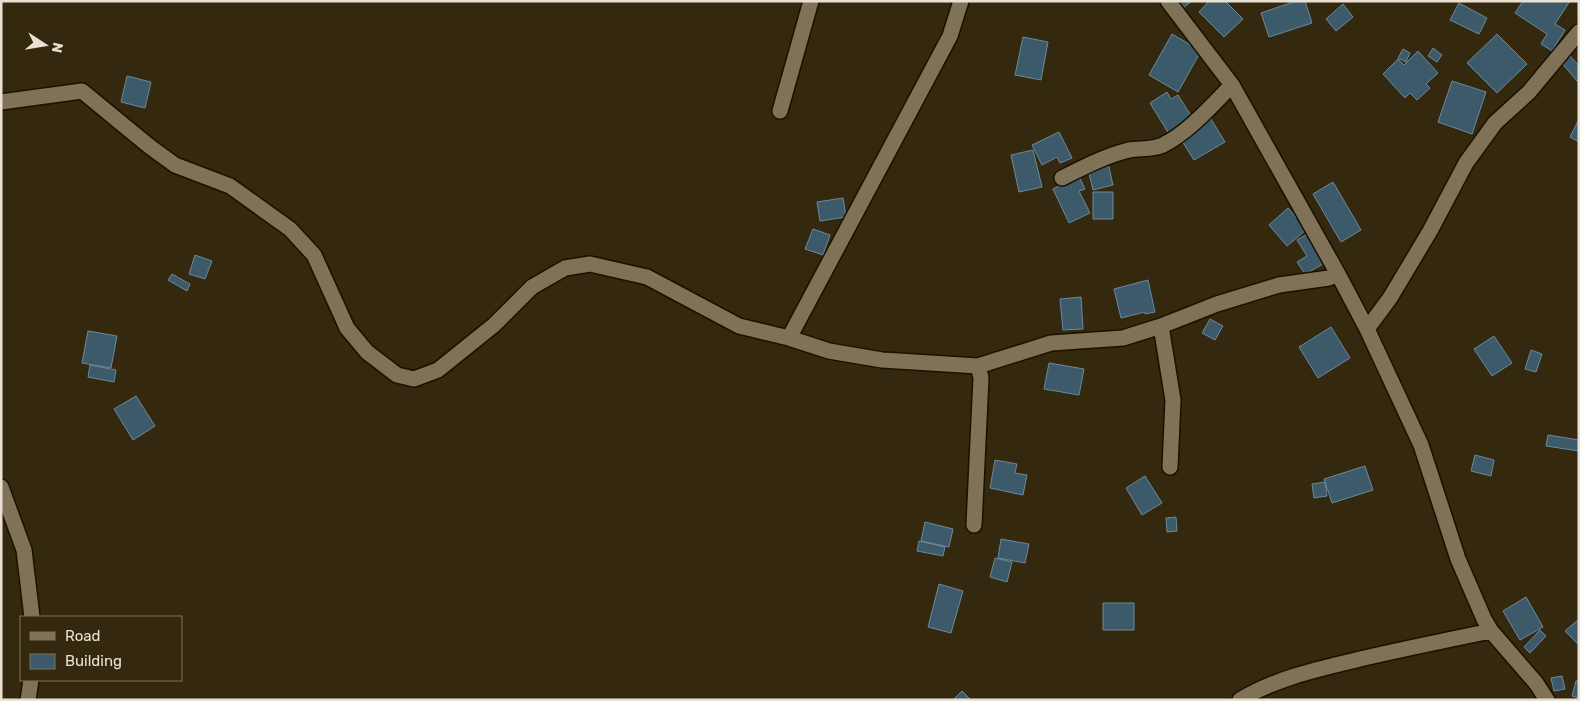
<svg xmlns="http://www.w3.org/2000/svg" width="1580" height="701" viewBox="0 0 1580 701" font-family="Rubik,sans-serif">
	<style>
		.building { fill: #3c5a6a; stroke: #6b8a9c }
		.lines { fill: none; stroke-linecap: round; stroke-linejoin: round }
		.minor-casing { stroke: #1b1100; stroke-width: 18 }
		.minor { stroke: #7f7256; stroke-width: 15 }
	</style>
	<rect width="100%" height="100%" fill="#34280e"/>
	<path class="building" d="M 1172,1 L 1192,1 L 1179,11 Z
		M 1209,1 L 1225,1 L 1243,19 L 1224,37 L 1199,12 Z
		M 1296,1 L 1305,1 L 1312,23 L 1269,37 L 1261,13 Z
		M 1523,1 L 1570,1 L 1555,24 L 1565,30 L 1552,51 L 1541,44 L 1547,34 L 1515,13 Z
		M 1459,3 L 1487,18 L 1479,34 L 1450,20 Z
		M 1343,4 L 1353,17 L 1336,31 L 1326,19 Z
		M 1172,34 L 1201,51 L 1178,92 L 1149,75 Z
		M 1497,34 L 1527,64 L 1497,93 L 1467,63 Z
		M 1023,37 L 1048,42 L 1041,80 L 1015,75 Z
		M 1433,48 L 1442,55 L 1437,62 L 1428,56 Z
		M 1403,49 L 1410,53 L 1406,62 L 1398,58 Z
		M 1418,51 L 1438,73 L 1426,84 L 1430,88 L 1417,100 L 1410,93 L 1405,98 L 1383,74 L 1398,59 L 1404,65 Z
		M 1569,55 L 1579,66 L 1579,80 L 1577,81 L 1561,62 Z
		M 127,76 L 151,82 L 145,108 L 121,102 Z
		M 1452,81 L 1486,92 L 1472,134 L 1438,122 Z
		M 1167,92 L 1171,99 L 1178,95 L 1193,119 L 1169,134 L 1150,103 Z
		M 1211,119 L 1225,142 L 1194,160 L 1180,138 Z
		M 1579,119 L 1579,142 L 1570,137 Z
		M 1059,132 L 1072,158 L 1060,163 L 1057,157 L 1042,165 L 1032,145 Z
		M 1033,150 L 1042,187 L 1019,192 L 1011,155 Z
		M 1108,163 L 1113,185 L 1093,190 L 1088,169 Z
		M 1079,176 L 1085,189 L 1079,191 L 1090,213 L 1069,223 L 1053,189 Z
		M 1333,182 L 1361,230 L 1341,242 L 1313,194 Z
		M 1093,192 L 1113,192 L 1113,219 L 1093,219 Z
		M 843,198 L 846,217 L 820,221 L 817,202 Z
		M 1288,208 L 1307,229 L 1287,246 L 1269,225 Z
		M 813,229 L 830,235 L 823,255 L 805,249 Z
		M 1309,233 L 1325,263 L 1305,274 L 1297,262 L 1307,256 L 1297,240 Z
		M 195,255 L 212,261 L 205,279 L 189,274 Z
		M 172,274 L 190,284 L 187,291 L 168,280 Z
		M 1148,280 L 1155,312 L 1145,314 L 1145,312 L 1121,318 L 1114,289 Z
		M 1081,297 L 1083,329 L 1063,330 L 1060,299 Z
		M 1210,319 L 1223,326 L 1215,340 L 1202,333 Z
		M 1331,327 L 1350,358 L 1318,378 L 1299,347 Z
		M 88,331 L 117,336 L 111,368 L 82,363 Z
		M 1494,336 L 1512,363 L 1492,376 L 1474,349 Z
		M 1531,350 L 1542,354 L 1536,372 L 1525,369 Z
		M 1049,363 L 1084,369 L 1079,395 L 1044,389 Z
		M 90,365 L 116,370 L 114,382 L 88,377 Z
		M 136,396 L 155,426 L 133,440 L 114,409 Z
		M 1548,435 L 1579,440 L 1579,451 L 1546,446 Z
		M 1475,455 L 1494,460 L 1491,476 L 1471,471 Z
		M 995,460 L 1017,464 L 1015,473 L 1027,475 L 1023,495 L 990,488 Z
		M 1365,466 L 1373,490 L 1332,503 L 1324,479 Z
		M 1145,476 L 1162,503 L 1142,515 L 1126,488 Z
		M 1325,482 L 1327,496 L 1314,498 L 1312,484 Z
		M 1176,517 L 1177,531 L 1167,532 L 1166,518 Z
		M 925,522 L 953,529 L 949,547 L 921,541 Z
		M 1001,539 L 1029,544 L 1025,563 L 998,558 Z
		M 919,541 L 945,547 L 943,556 L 917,551 Z
		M 995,558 L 1012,562 L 1007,582 L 990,577 Z
		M 939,584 L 963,591 L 951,633 L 928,627 Z
		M 1526,597 L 1543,627 L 1520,640 L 1503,611 Z
		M 1103,603 L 1134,603 L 1134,630 L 1103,630 Z
		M 1579,619 L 1579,645 L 1565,631 Z
		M 1540,630 L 1546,636 L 1530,653 L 1524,647 Z
		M 1562,676 L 1565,689 L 1554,691 L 1551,678 Z
		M 1576,681 L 1579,681 L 1579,698 L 1572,696 Z
		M 962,691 L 971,700 L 953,700 Z"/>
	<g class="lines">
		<defs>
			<path id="minor" d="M 1168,1 L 1232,85 L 1338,274 L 1367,329 L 1421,445 L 1458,559 L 1484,619 L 1491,631 L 1536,683 L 1547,700
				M 1,102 L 82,91 L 149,146 L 175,165 L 230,186 L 290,229 L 314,255 L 347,328 L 367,352 L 397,375 L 414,379 L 438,370 L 494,325 L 532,287 L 565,268 L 590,264 L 647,277 L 739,326 L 789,338 L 829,351 L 882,360 L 978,366 L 1051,343 L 1123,338 L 1161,326 L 1217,304 L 1279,285 L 1329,278 L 1338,274
				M 780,111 L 811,1
				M 1062,178 C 1084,167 1105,156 1129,150 C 1140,148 1153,150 1163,145 C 1190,131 1211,106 1232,85
				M 1161,326 L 1173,400 L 1170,467
				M 1367,329 L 1390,298 L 1430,231 L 1466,163 L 1495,123 L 1529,92 L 1579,32
				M 789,338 L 950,36 L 961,1
				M 1,487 L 24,550 L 32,617
				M 974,525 L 981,378 L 978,366
				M 28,700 L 31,680
				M 1240,700 C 1276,678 1319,669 1360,659 C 1403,649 1447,640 1491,631"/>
		</defs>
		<use href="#minor" class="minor-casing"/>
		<use href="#minor" class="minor"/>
	</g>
	<rect width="1580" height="701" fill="none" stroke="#e9e2d3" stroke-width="5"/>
	<rect x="20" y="616" width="162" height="65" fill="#34280e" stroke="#7c725d"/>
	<rect x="30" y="632" width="25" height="8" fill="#7f7256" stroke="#7c725d"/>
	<text x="65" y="641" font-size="15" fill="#e9e2d3">Road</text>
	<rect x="30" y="654" width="25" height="15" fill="#3c5a6a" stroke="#7c725d"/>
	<text x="65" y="666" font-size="15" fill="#e9e2d3">Building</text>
	<g transform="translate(45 45) rotate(102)" stroke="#34280e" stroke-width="4" paint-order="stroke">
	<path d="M0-4L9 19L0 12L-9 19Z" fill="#e9e2d3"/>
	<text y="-8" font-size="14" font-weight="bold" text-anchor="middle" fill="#e9e2d3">N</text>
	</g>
</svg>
